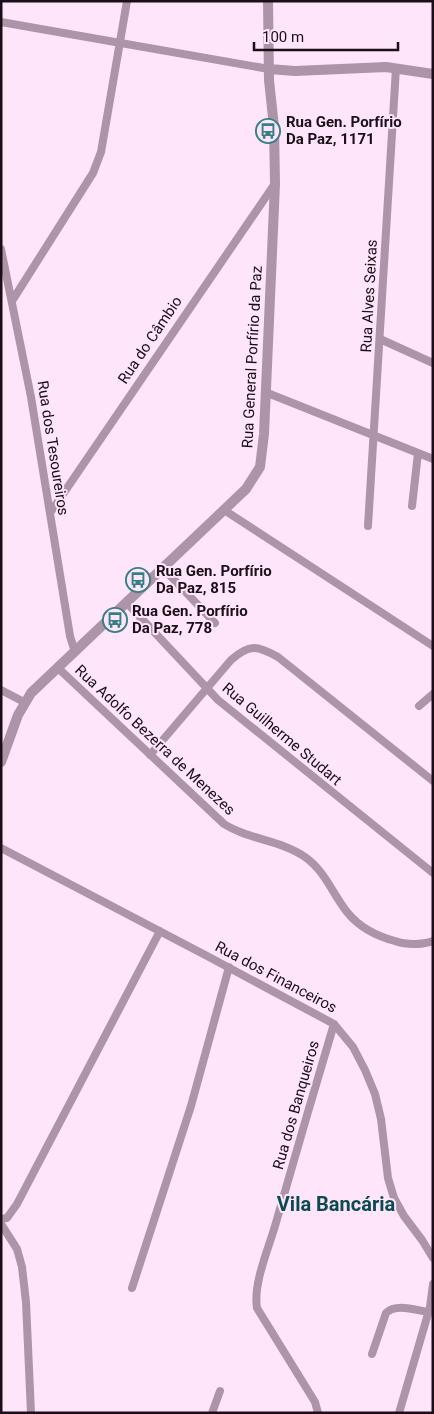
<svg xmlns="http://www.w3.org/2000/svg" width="434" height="1414" viewBox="0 0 434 1414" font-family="Roboto,sans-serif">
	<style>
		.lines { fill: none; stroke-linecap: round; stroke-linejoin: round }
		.minor { stroke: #ae94a8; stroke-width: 8 }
		.tertiary { stroke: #ae94a8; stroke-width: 10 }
		.labels { text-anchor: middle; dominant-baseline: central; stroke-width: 4; stroke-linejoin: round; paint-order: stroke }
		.poi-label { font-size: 15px; font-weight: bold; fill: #1a0f18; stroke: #fee5f9; text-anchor: start }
		.street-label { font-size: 15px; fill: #1a0f18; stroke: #fee5f9 }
		.district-label { font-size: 20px; font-weight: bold; fill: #0a4a50; stroke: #fee5f9 }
	</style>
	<rect width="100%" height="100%" fill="#fee5f9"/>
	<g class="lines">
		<path class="minor" d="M 1,22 L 269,69
			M 1,249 L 31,397 L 70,636 L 75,652
			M 12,301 L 93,173 L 101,152 L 127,1
			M 380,339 L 433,363
			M 265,392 L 433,459
			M 412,506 L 418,453
			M 224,510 L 433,646
			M 50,513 L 274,185
			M 368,526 L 396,68
			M 163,568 L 215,623
			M 127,603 L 218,700 L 433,873
			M 58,668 L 224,824 C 249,840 281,840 305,857 C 325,871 332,893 347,912 C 359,927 376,936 395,941 C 406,945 422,945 433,941
			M 1,690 L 24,702
			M 419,706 L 433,694
			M 150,755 L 231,660 C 249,644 257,645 278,657 L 433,781
			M 1,848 L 209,957 L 334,1024 L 353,1047 L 365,1070 L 375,1094 L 381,1119 L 388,1178 L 394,1198 L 404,1216 L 422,1240 L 433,1258
			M 1,1219 L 7,1218 L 17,1204 L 160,931
			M 1,1224 L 17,1249 L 22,1267 L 26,1302 L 31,1413
			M 132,1288 L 191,1106 L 229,967
			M 372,1354 L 386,1313 C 396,1303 415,1310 428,1312
			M 212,1413 L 220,1391
			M 318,1413 L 315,1402 L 257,1308 C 253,1284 268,1250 275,1226 C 294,1159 314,1091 334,1024
			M 399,1413 L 430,1307 L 433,1284"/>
		<path class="tertiary" d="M 269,69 L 295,71 L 386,67 L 433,74
			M 1,762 L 18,715 L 31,693 L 246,489 L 260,467 L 264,434 L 275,184 L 274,127 L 269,80 L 268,1"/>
	</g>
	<defs>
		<symbol id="bus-ring" viewBox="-11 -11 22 22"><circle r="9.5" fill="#fee5f9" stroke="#377f86" stroke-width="1.5"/><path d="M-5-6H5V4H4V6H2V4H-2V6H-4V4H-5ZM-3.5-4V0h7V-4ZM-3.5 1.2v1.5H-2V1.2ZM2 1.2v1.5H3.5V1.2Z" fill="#377f86"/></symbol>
	</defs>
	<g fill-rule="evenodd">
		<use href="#bus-ring" x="254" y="117" width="28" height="28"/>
		<use href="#bus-ring" x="124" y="566" width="28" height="28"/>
		<use href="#bus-ring" x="101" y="606" width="28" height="28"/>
	</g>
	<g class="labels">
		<g class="poi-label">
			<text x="286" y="122">Rua Gen. Porfírio<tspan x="286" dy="17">Da Paz, 1171</tspan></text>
			<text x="156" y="571">Rua Gen. Porfírio<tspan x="156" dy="17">Da Paz, 815</tspan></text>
			<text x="132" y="611">Rua Gen. Porfírio<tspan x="132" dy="17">Da Paz, 778</tspan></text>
		</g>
		<g class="street-label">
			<text transform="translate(369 296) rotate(-87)">Rua Alves Seixas</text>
			<text transform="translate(150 340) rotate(-56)">Rua do Câmbio</text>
			<text transform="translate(252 357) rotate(-87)">Rua General Porfírio da Paz</text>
			<text transform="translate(53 448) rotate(81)">Rua dos Tesoureiros</text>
			<text transform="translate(282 734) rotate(40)">Rua Guilherme Studart</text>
			<text transform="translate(155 740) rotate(43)">Rua Adolfo Bezerra de Menezes</text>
			<text transform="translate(276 977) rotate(28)">Rua dos Financeiros</text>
			<text transform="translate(296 1105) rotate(-74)">Rua dos Banqueiros</text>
		</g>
		<g class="district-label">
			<text x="336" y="1204">Vila Bancária</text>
		</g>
	</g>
	<rect width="434" height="1414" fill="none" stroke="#1a0f18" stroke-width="5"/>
	<path d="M254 42v8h144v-8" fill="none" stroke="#1a0f18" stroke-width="2.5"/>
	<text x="262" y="42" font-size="15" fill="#1a0f18" stroke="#fee5f9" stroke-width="4" paint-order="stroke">100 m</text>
</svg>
